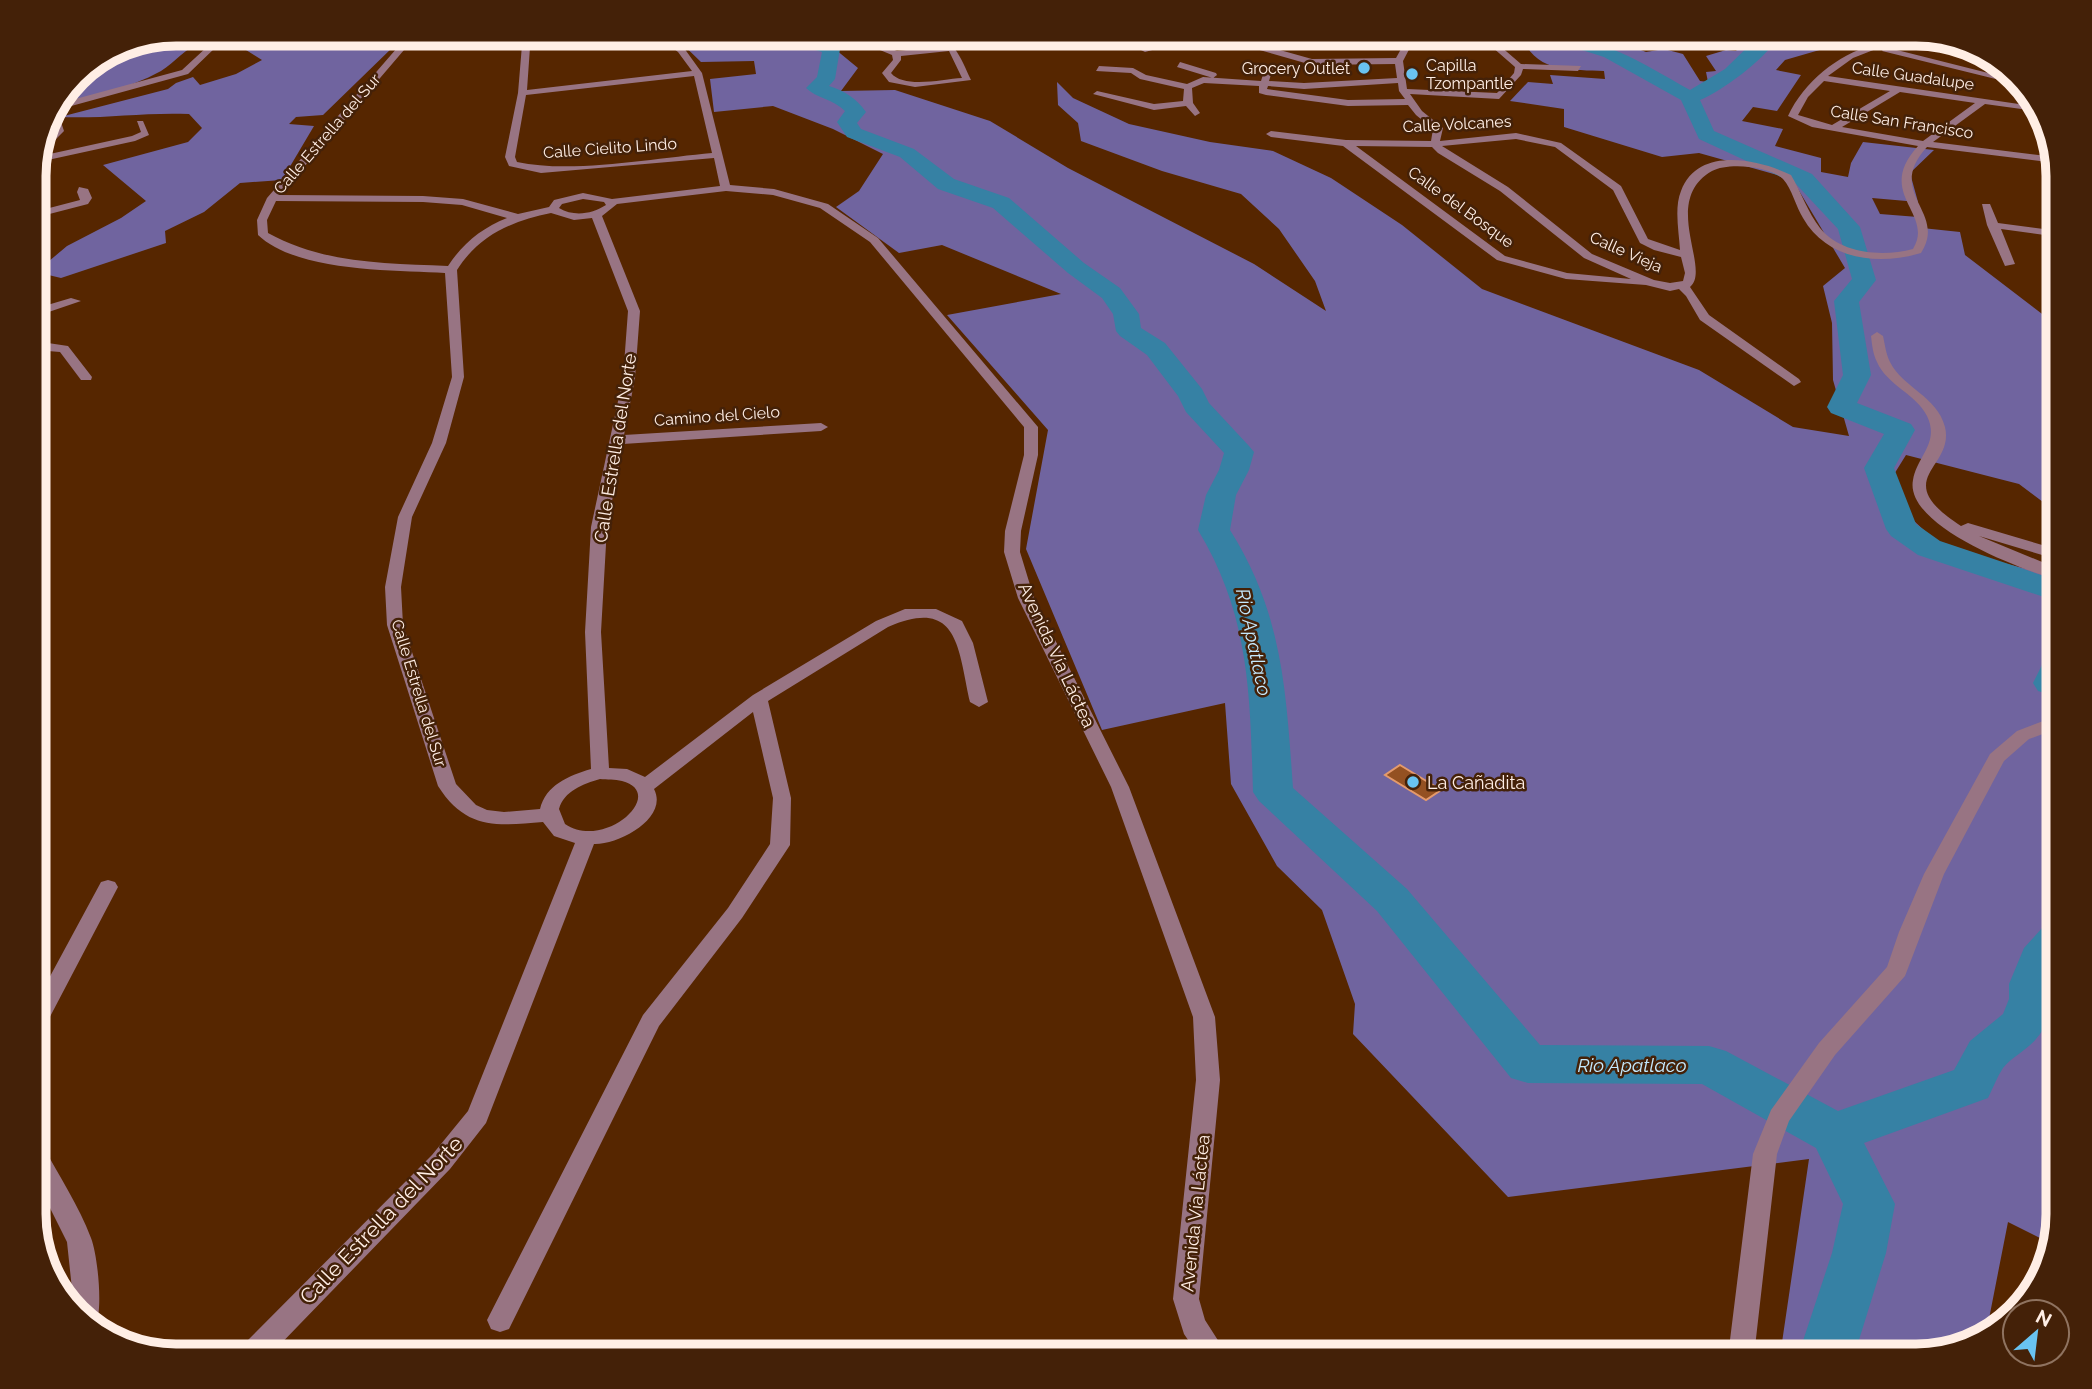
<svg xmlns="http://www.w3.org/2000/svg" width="2092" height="1389" viewBox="0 0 2092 1389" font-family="Raleway,sans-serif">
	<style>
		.forest { fill: #70649f }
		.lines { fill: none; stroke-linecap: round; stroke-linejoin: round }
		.river { fill: #3681a4; fill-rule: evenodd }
		.building { fill: #945122; stroke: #e49a6c; stroke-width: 2 }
		.minor { fill: #987483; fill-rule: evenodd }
		.poi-dot { fill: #69c3f1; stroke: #442108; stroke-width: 2.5 }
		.labels { text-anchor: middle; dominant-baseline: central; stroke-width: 5; stroke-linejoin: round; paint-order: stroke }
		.far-poi-label { font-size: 16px; fill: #ffeee5; stroke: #442108; text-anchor: start }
		.far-street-label { font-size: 16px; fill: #ffeee5; stroke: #442108 }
		.street-label { font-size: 18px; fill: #ffeee5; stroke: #442108 }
		.poi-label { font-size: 18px; fill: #ffeee5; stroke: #442108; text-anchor: start }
		.water-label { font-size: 19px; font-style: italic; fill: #c4e9fe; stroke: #442108 }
		.near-street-label { font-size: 21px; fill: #ffeee5; stroke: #442108 }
		.rim { fill: none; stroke: #ffeee5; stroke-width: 9 }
	</style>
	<rect width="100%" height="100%" fill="#562600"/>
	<path class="forest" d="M 175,33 L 348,33 L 343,35 L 351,43 L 362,45 L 394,46 L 323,115 L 296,117 L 289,124 L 314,126 L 282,180 L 240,183 L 204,212 L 165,231 L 166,243 L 61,278 L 36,272 L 67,246 L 121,218 L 146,201 L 103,165 L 188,142 L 202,128 L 189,114 C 145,112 103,119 60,117 L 168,89 L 176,83 L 193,77 L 200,85 L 236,74 L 262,60 L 238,45 L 219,48 L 200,42 C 185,49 175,62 161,71 C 128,89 88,99 52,108 L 75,75 L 121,44 Z
		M 671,33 L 789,33 L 824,40 L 858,68 L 841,91 L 895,90 L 990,121 L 1068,168 L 1254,264 L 1326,311 L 1315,281 L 1279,229 L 1241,194 L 1162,171 L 1081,141 L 1078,123 L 1058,105 L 1057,82 L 1073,98 L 1129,124 L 1210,142 L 1273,151 L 1331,178 L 1402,225 L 1482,289 L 1699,370 L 1793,427 L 1849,436 L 1833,380 L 1832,323 L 1823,286 L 1845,268 L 1792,179 L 1699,153 L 1662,157 L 1564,127 L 1564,109 L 1510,101 L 1528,82 L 1553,84 L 1550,75 L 1605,79 L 1604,71 C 1574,70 1538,73 1524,41 L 1510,35 L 1493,37 L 1498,42 L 1470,45 L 1448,33 L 1651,33 L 1620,42 L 1646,52 L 1664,49 L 1683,54 L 1700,81 L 1708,82 L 1706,72 L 1716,71 L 1706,56 L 1726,50 L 1736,51 L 1741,45 L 1728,43 L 1743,40 L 1744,33 L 1827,33 L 1823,49 L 1785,60 L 1776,70 L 1801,75 L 1777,111 L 1753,107 L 1742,121 L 1783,129 L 1775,146 L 1821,158 L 1821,172 L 1848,177 L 1851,163 L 1863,142 L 1934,150 L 1910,173 L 1918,202 L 1872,198 L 1880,214 L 1918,217 L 1922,228 L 1960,232 L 1965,255 L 2050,320 L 2059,337 L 2059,514 L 2019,484 L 1906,455 L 1883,492 L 1943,548 L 2059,577 L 2059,1214 L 2050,1243 L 2008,1222 L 1987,1329 L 1977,1342 L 1917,1356 L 1780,1356 L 1809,1159 L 1508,1197 L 1353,1034 L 1355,1004 L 1322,910 L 1277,866 L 1231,784 L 1225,703 L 1102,730 L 1026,549 L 1048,430 L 947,315 L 1061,294 L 942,245 L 899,253 L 836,207 L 859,191 L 883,154 L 833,129 L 773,106 L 714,112 L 710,79 L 756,74 L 754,61 L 701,62 Z"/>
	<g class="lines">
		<path class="river" d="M 773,33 L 799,33 L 837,45 L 840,49 L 835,79 L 829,86 C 845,91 856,98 866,112 L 857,123 L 861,129 L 914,149 L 954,179 L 1009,198 L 1084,263 L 1120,288 L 1139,314 L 1141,328 L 1165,343 L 1202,389 L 1209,403 L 1249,446 L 1254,452 L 1249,470 L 1236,495 L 1230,530 C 1283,614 1286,691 1293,788 L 1407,889 L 1540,1045 L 1709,1046 L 1726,1051 L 1838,1111 L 1954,1070 L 1970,1041 L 2003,1014 L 2009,999 L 2009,984 L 2024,948 L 2043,927 L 2059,923 C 2059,958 2061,1011 2036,1039 C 2027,1050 2012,1057 2003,1068 C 1997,1077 1993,1088 1988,1098 L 1864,1143 L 1895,1204 L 1886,1253 L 1854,1356 L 1798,1356 L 1832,1253 L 1843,1204 L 1816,1148 L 1702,1084 L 1528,1083 L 1511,1078 L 1377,911 L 1259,801 L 1253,792 C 1250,695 1250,616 1198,530 L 1206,495 L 1219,470 L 1224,453 L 1186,412 L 1178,396 L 1147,355 L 1120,336 L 1116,331 L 1113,314 L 1102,298 L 1068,273 L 993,208 L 938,189 L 900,157 L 847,137 L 837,122 L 845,111 C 833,99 816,98 806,88 L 817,77 L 822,52 L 775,37 Z
			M 1539,33 C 1596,33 1642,63 1690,90 L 1725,69 L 1762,33 L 1779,33 C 1772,55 1721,92 1700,100 L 1714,131 L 1812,174 L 1860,227 L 1876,280 L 1859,302 L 1871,375 L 1857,403 L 1911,424 L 1915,430 L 1894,468 L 1916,524 L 1940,541 L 2059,581 L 2059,602 L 1918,555 L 1891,536 L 1886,529 L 1864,468 L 1884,434 L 1831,413 L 1827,407 L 1843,375 L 1834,301 L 1852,279 L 1838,229 L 1796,184 L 1699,139 L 1681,100 L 1604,57 L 1541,37 Z
			M 2059,654 L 2059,697 L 2038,691 L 2033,683 L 2046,657 Z"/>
	</g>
	<path class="building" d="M 1400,765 L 1441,790 L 1426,800 L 1385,775 Z"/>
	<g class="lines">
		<path class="minor" d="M 394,33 L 402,33 L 406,42 L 404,50 L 280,195 L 423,196 L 463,199 L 518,214 L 549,207 L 554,200 L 583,193 L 612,199 L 720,186 L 714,158 L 541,173 L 509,166 L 505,157 L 518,93 L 523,33 L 531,33 L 527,90 L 692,71 L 678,52 L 653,33 L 663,33 L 684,48 L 702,73 L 730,185 L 774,189 L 828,204 L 878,238 L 1038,427 L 1038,455 L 1021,531 L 1020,552 L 1034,598 L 1129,787 L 1215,1017 L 1220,1080 L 1199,1299 L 1205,1320 L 1228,1356 L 1199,1356 L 1184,1334 L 1173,1299 L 1196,1080 L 1193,1017 L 1111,787 L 1018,598 L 1004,552 L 1005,531 L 1024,455 L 1024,427 L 870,242 L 820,208 L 773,195 L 726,191 L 617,204 L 602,216 L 640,311 L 635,378 L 624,435 L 821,423 L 828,427 L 821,431 L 623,444 L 607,527 L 601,632 L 609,768 L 627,769 L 645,777 L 753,695 L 876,621 L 905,609 L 936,609 L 962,621 L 973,643 L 988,702 L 979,707 L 970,702 C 958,649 959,596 888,627 L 768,701 L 791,798 L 790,845 L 742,918 L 659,1026 L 509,1329 L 500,1332 L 491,1329 L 487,1320 L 643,1015 L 728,908 L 770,844 L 773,798 L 753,712 L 654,789 C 669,818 619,845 594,844 L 486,1123 L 450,1169 L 269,1356 L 238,1356 L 241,1347 L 432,1155 L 468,1111 L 575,843 L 554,836 L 543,822 C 497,826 466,830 438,786 L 387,625 L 385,587 L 398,517 L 432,443 L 452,377 L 445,273 C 393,270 297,272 258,235 L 257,220 L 267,198 L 397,48 ZM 694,76 L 712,153 C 655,158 572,174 517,162 L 515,157 L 526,95 ZM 583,199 L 604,202 L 606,205 C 592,214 574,217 559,208 L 562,204 ZM 276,201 L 423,202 L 462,205 L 507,218 C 482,228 463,243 448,266 C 385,263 324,264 268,233 L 267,220 ZM 551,213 L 574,220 L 592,218 L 628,311 L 623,378 L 591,527 L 585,632 L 591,769 C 568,776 546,785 540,809 L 504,812 L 487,810 L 476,805 L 456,784 L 403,625 L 401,587 L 412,517 L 446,443 L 464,377 L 457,270 C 479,235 512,221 551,213 ZM 600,779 C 607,780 615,779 622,781 C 668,793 605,851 565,824 L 559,809 C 564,791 583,784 600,779 Z
			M 839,33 L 851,33 L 897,51 L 944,46 L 925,33 C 953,33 961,59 971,80 L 915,87 L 889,82 L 882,73 L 893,60 L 892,55 ZM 949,51 L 962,78 C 943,79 904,89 891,73 L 901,60 L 901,56 Z
			M 1095,33 L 1108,33 L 1098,37 Z
			M 1195,33 L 1220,33 L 1312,59 L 1396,58 L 1406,40 L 1399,33 L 1408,33 L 1414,40 L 1403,61 L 1407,89 L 1497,93 L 1514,73 L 1515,67 L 1476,33 L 1485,33 L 1521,64 L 1581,66 L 1578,71 L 1523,69 L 1521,75 L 1499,99 L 1410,94 L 1422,111 L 1443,128 L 1440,141 L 1516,133 L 1561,143 L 1621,186 L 1648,239 L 1680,250 C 1679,232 1674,208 1681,191 C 1698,146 1758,159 1791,175 C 1801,192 1808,213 1820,228 C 1841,254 1882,257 1913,249 C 1935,213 1874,194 1918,146 L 1812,127 L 1788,116 C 1804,82 1837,55 1873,45 L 1876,49 L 1853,58 L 1828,76 L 2039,107 L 2044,112 L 1985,104 L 1933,142 L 2055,157 L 2056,163 L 1927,147 C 1884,194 1948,211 1921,253 C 1878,266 1827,260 1803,218 C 1796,207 1792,189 1783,179 C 1770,166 1728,162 1712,171 C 1660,201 1712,269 1690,287 L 1709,315 L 1799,379 L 1801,382 L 1794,386 L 1700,320 L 1686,296 L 1679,289 L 1670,291 L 1646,285 L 1566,279 L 1497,260 L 1343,146 L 1271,137 L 1266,134 L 1271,131 L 1346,140 L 1431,141 L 1433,129 L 1416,115 L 1408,105 L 1348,106 L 1266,95 L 1259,93 L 1259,86 L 1204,83 L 1192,88 L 1193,103 L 1200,113 L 1195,116 L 1186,106 L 1154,110 L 1093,94 L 1097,91 L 1154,104 L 1183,101 L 1184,89 L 1140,79 L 1131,73 L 1096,71 L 1099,66 L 1133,68 L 1146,75 L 1187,84 L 1203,77 L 1261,81 L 1265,68 L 1269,65 L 1273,68 L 1269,81 L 1304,83 L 1397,78 L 1395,64 L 1312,65 L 1207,35 L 1145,52 L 1141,50 ZM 1824,81 L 1890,91 L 1832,125 L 1798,115 L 1808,97 ZM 1398,83 L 1399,91 L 1405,99 L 1348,100 L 1267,89 L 1268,86 L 1304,89 ZM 1900,92 L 1975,103 L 1923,141 L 1842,127 ZM 1516,139 L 1555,147 L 1613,190 L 1640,243 L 1654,250 L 1681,257 L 1685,273 L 1683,281 L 1670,283 L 1654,280 L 1592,254 L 1508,187 L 1442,146 ZM 1356,146 L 1432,147 L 1438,153 L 1500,191 L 1584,258 L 1631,279 L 1567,273 L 1505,256 Z
			M 1376,33 L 1373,37 L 1337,38 L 1333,36 L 1337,34 Z
			M 1662,33 L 1675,33 L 1696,40 L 1699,37 L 1724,41 L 1720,43 L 1701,42 L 1704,44 L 1700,46 Z
			M 166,35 L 202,38 L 217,46 L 188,74 L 64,108 L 61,122 L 64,131 L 49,146 L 38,149 L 39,143 L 54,131 L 51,122 L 57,104 L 182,70 L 208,46 C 192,38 174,46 158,37 Z
			M 1344,43 L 1347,47 L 1297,48 L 1293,46 L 1297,44 Z
			M 1885,47 L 2016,80 L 2020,85 L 1882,51 Z
			M 1180,62 L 1216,73 L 1217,75 L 1213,78 L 1177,67 Z
			M 137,121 L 143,121 L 149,135 L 135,141 L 34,163 L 36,157 L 132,136 L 141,132 Z
			M 79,187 L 88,189 L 92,198 L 88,204 L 34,218 L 34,212 L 80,200 L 77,192 Z
			M 1982,204 L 1990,204 L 1998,223 L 2059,231 L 2059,237 L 2001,229 L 2015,264 L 2005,266 L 1987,225 Z
			M 71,298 L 81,301 L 34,317 L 34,309 Z
			M 1877,332 L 1883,336 C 1885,345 1886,354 1890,362 C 1903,388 1937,396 1945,427 C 1955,469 1887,478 1961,526 L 1968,523 L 2059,550 L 2059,560 L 1979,536 L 2059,569 L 2059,580 C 2024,571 1904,526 1913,480 C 1917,456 1940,443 1927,416 C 1916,394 1887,385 1877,362 C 1873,354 1872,345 1871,336 Z
			M 48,343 L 68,346 L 92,377 L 91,380 L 81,380 L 60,352 L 48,351 L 34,355 L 34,347 Z
			M 2059,715 L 2059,728 L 2029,739 L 2004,761 L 1944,874 L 1905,976 L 1835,1055 L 1789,1121 L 1777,1154 L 1754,1356 L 1728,1356 L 1753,1154 L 1771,1110 L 1819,1043 L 1887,967 L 1899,932 L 1924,874 L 1990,754 L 2017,731 Z
			M 108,880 L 115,882 L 118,887 L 42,1032 L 34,1035 L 34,1006 L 101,882 Z
			M 34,1143 L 43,1146 C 59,1176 79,1206 91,1238 C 98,1256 104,1315 94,1329 L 74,1308 L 67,1242 L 34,1176 Z"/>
	</g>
	<g class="poi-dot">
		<circle cx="1364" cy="68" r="7"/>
		<circle cx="1412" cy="74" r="7"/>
		<circle cx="1413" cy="782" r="7"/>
	</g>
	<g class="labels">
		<g class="far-poi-label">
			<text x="1426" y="65">Capilla<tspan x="1426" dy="18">Tzompantle</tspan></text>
			<text x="1350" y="68" text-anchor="end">Grocery Outlet</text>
		</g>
		<g class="far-street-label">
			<text transform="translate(1913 76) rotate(8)">Calle Guadalupe</text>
			<text transform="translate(1902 122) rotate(9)">Calle San Francisco</text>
			<text transform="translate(1457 124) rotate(-3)">Calle Volcanes</text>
			<text transform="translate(327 134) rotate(-49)">Calle Estrella del Sur</text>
			<text transform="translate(610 148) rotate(-4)">Calle Cielito Lindo</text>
			<text transform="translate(1461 207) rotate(36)">Calle del Bosque</text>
			<text transform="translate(1626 252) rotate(24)">Calle Vieja</text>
			<text transform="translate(717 416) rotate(-4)">Camino del Cielo</text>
			<text transform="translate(419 693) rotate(73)">Calle Estrella del Sur</text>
		</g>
		<g class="street-label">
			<text transform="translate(615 448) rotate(-81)">Calle Estrella del Norte</text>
			<text transform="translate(1057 655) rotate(65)">Avenida Vía Láctea</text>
			<text transform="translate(1195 1213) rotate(-84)">Avenida Vía Láctea</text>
		</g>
		<g class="poi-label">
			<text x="1427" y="782">La Cañadita</text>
		</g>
		<g class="water-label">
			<text transform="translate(1254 642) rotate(78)">Rio Apatlaco</text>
			<text x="1632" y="1065">Rio Apatlaco</text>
		</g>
		<g class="near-street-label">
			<text transform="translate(381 1220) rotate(-46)">Calle Estrella del Norte</text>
		</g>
	</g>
	<path d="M0 0H2092V1389H0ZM176 46H1916A130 130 0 0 1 2046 176V1214A130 130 0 0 1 1916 1344H176A130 130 0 0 1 46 1214V176A130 130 0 0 1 176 46Z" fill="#442108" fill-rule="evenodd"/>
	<path class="rim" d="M176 46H1916A130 130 0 0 1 2046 176V1214A130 130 0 0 1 1916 1344H176A130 130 0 0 1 46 1214V176A130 130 0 0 1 176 46Z"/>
	<g transform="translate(2036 1333) rotate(28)"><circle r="33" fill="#442108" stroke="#8f7360" stroke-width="2"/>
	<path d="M0-5L12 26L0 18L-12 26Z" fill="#69c3f1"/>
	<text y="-10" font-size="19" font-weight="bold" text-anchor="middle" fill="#ffeee5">N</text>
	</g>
</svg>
